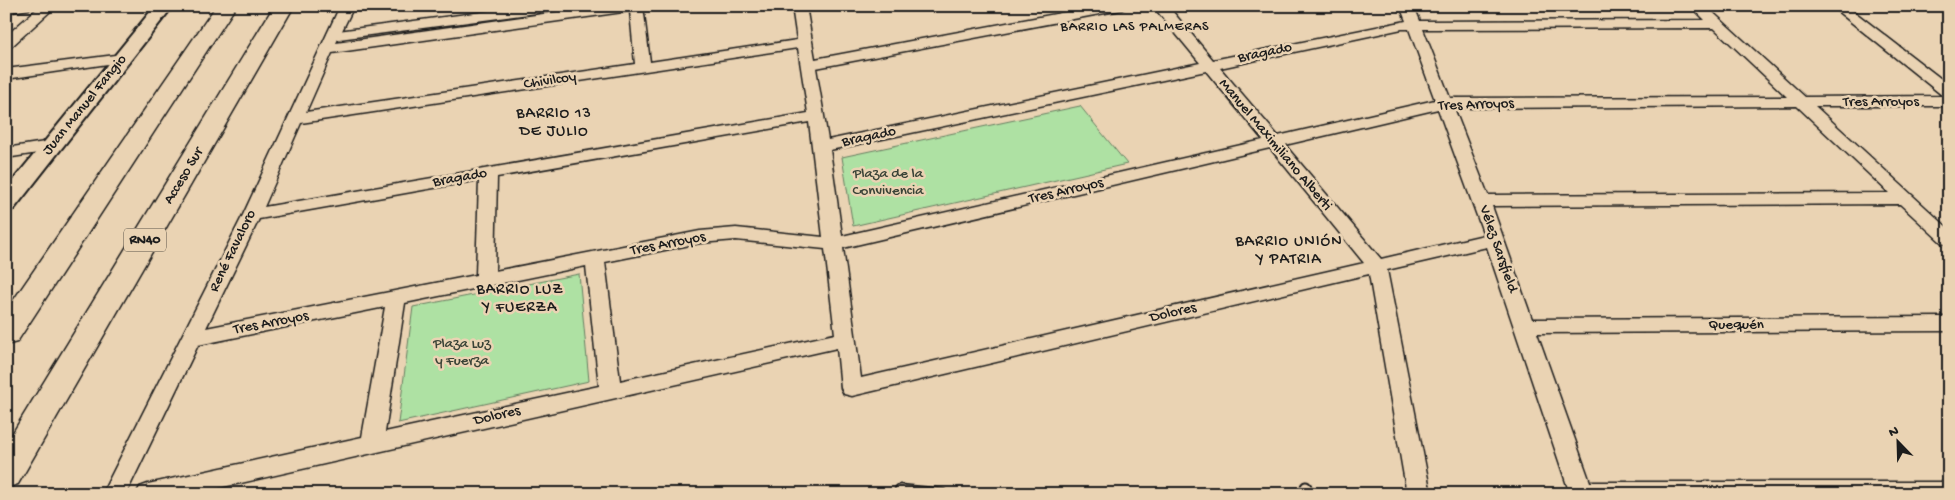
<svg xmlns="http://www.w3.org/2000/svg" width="1955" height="500" viewBox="0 0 1955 500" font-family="'Gochi Hand',sans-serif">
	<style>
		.green { fill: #aee1a3; stroke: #657e60 }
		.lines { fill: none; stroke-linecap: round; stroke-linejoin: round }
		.service-far1-casing { stroke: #1c1c1c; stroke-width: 11 }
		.service-casing { stroke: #1c1c1c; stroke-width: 13 }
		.minor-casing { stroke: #1c1c1c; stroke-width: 3 }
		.tertiary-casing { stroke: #1c1c1c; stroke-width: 4 }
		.motorway-casing { stroke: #1c1c1c; stroke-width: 3 }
		.service-far1 { stroke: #ead3b3; stroke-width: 8 }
		.service { stroke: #ead3b3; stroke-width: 9 }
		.minor { fill: #ead3b3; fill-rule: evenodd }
		.tertiary { fill: #ead3b3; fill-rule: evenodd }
		.motorway { fill: #ead3b3; fill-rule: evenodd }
		.labels { text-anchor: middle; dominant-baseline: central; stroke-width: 5; stroke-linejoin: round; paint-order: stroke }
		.far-neighbourhood-label { font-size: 14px; letter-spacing: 1px; fill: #1c1c1c; stroke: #ead3b3 }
		.shield { fill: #ead3b3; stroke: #5a5349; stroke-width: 1 }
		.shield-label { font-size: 14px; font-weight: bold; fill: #1c1c1c }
		.street-label { font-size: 15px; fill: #1c1c1c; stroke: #ead3b3 }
		.park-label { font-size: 15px; fill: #394337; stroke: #ead3b3 }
		.neighbourhood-label { font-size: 16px; letter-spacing: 1px; fill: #1c1c1c; stroke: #ead3b3 }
	</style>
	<rect width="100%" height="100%" fill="#ead3b3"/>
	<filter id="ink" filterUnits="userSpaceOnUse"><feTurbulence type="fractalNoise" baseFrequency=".02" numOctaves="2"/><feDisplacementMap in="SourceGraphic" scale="10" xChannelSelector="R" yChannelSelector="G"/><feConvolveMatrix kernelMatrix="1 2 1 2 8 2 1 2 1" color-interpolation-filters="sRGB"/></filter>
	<g filter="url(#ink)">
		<path class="green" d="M 1080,106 L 1127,164 L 853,226 L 842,157 Z
			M 579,274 L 589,381 L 398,423 L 413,307 Z"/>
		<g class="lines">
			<defs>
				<path id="service-far1" d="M 331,36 L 536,9 L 537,6"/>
				<path id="service" d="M 1306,487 L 1307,494
					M 900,490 L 942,494"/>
				<path id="minor" d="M 6,6 L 31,6 L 29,9 L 6,13 Z
					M 40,6 L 56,6 L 11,47 L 6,48 L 6,36 Z
					M 340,6 L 354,6 L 336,43 L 600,6 L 643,6 L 650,62 L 797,40 L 792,6 L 806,6 L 815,59 L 1098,6 L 1128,6 L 1121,10 L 816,68 L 828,140 L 1200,63 L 1153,6 L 1168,6 L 1213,60 L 1406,21 L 1400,6 L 1414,6 L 1420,21 L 1705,20 L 1691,6 L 1706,6 L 1805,97 L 1943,96 L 1831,6 L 1847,6 L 1949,85 L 1949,106 L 1815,106 L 1949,229 L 1949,245 L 1942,243 L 1900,204 L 1492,206 L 1532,319 L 1949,317 L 1949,331 L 1537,333 L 1590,482 L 1949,482 L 1949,494 L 1570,494 L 1487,247 L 1387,270 L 1431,494 L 1407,494 L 1369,274 L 852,396 L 844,394 L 841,388 L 837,348 L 192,494 L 136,494 L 140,487 L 148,484 L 362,437 L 385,307 L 198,345 L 126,494 L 102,494 L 243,215 ZM 630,11 L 635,64 L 306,112 L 332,53 ZM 1714,28 L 1787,97 L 1450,98 L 1423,29 ZM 1402,29 L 1409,29 L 1435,100 L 1278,136 L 1220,68 ZM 798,48 L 808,113 L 264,207 L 301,123 ZM 1206,71 L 1263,140 L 842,236 L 830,150 ZM 1797,106 L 1889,193 L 1488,195 L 1454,108 ZM 1438,109 L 1484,235 L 1381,259 L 1285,145 ZM 809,122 L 823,237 L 736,228 L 700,231 L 495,271 L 497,177 ZM 1270,148 L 1364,263 L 861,378 L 843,248 ZM 479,180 L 476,275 L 206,328 L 259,219 ZM 736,240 L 825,249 L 835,334 L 620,381 L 605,262 L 700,243 ZM 586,266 L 599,386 L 385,432 L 405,303 Z
					M 123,54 L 128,55 L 130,58 L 128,61 L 6,79 L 6,69 Z
					M 51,141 L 57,142 L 59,146 L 57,150 L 6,158 L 6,148 Z"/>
				<path id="tertiary" d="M 155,6 L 173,6 L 14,209 L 6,211 L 6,189 Z"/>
				<path id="motorway" d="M 216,6 L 236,6 L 17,342 L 6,345 L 6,311 Z
					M 274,6 L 294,6 L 18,484 L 6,488 L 6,444 Z"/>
			</defs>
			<use href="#service-far1" class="service-far1-casing"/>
			<use href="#service" class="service-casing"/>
			<use href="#minor" class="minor-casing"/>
			<use href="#tertiary" class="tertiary-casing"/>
			<use href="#motorway" class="motorway-casing"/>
			<use href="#service-far1" class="service-far1"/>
			<use href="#service" class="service"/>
			<use href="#minor" class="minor"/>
			<use href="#tertiary" class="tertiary"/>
			<use href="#motorway" class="motorway"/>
		</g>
	</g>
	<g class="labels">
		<g class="far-neighbourhood-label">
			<text x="1135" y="27">BARRIO LAS PALMERAS</text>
		</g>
		<rect class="shield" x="124" y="228.5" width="42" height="23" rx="4"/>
		<g class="shield-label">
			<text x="145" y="240">RN40</text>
		</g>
		<g class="street-label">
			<text transform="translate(1265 53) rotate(-12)">Bragado</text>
			<text transform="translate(550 81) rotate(-9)">Chivilcoy</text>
			<text x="1881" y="102">Tres Arroyos</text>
			<text transform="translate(85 105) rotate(-51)">Juan Manuel Fangio</text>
			<text transform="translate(1476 105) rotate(-2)">Tres Arroyos</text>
			<text transform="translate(869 137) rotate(-12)">Bragado</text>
			<text transform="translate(1275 145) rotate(50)">Manuel Maximiliano Alberti</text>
			<text transform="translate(184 176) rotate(-59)">Acceso Sur</text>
			<text transform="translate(460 178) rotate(-10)">Bragado</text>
			<text transform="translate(1066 191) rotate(-13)">Tres Arroyos</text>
			<text transform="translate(668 244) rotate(-11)">Tres Arroyos</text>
			<text transform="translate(1498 249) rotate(71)">Vélez Sarsfield</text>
			<text transform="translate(233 251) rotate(-64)">René Favaloro</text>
			<text transform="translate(1173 313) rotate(-13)">Dolores</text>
			<text transform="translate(271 323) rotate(-11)">Tres Arroyos</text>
			<text x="1736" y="325">Quequén</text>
			<text transform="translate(497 416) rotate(-13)">Dolores</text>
		</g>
		<g class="park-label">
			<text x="888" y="174">Plaza de la<tspan x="888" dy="17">Convivencia</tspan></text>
			<text x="462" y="344">Plaza Luz<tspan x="462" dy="17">y Fuerza</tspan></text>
		</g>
		<g class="neighbourhood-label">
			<text x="554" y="114">BARRIO 13<tspan x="554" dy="18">DE JULIO</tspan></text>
			<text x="1289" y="242">BARRIO UNIÓN<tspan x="1289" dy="18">Y PATRIA</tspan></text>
			<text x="520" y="290">BARRIO LUZ<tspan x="520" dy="18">Y FUERZA</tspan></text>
		</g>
	</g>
	<rect width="1955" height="500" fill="none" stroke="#ead3b3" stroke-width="25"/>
	<rect x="12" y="12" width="1930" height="475" fill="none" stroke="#1c1c1c" stroke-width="2" filter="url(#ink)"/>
	<g transform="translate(1898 442) rotate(337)" stroke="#ead3b3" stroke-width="4" paint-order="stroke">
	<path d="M0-4L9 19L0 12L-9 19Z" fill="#1c1c1c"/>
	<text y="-8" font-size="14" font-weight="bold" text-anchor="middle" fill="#1c1c1c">N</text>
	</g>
</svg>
